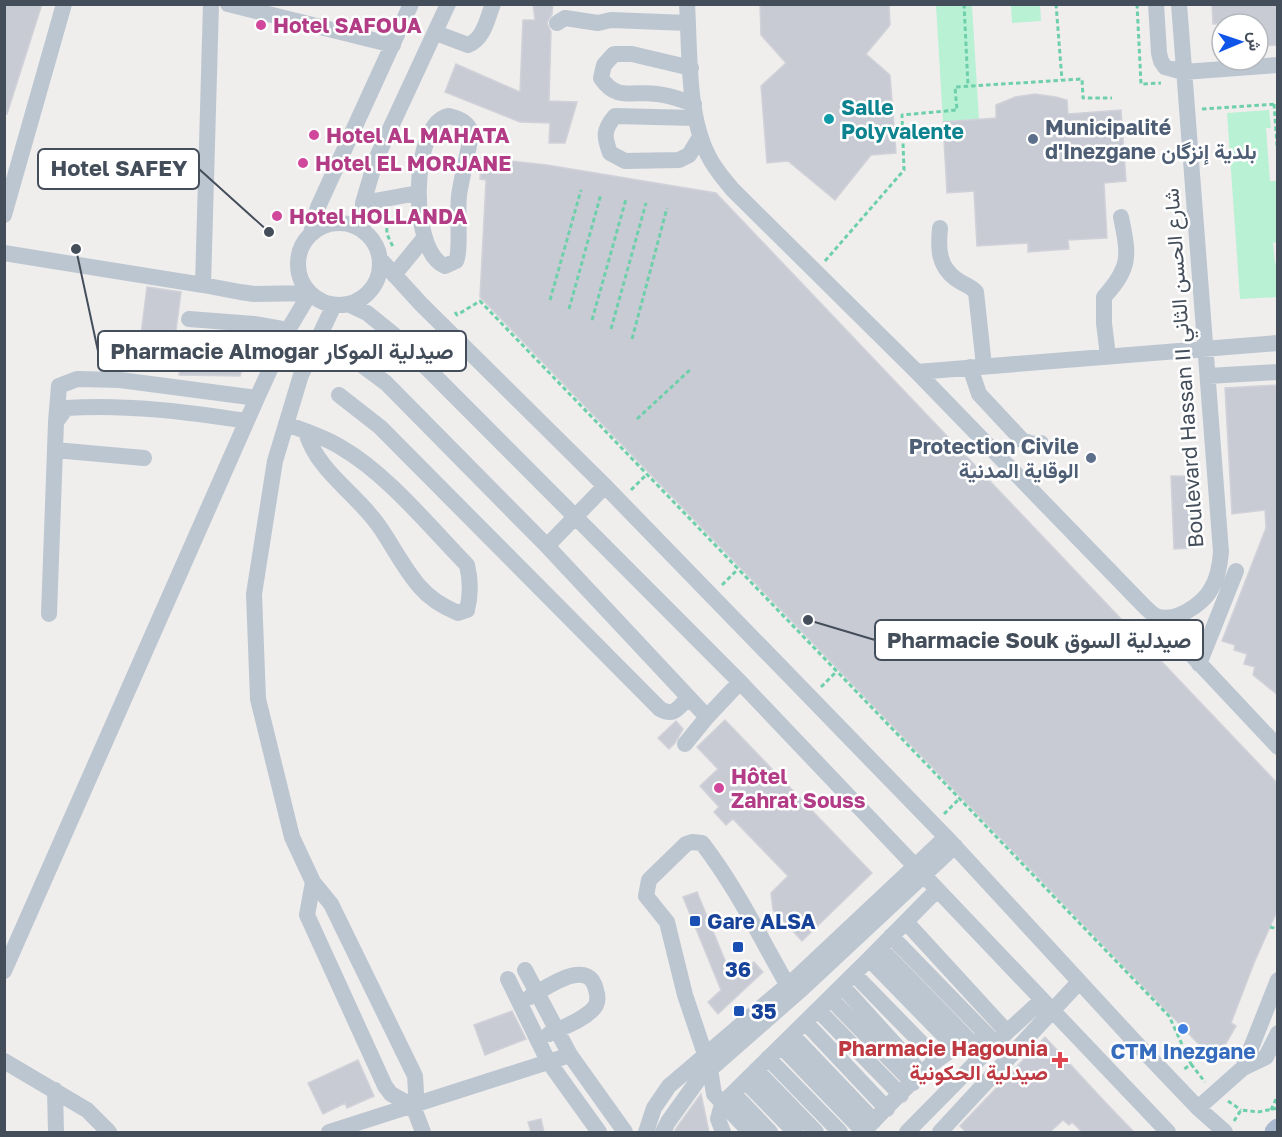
<svg xmlns="http://www.w3.org/2000/svg" width="1282" height="1137" viewBox="0 0 1282 1137" font-family="'Golos Text',Vazirmatn,sans-serif">
	<style>
		.green { fill: #b8f1d4 }
		.building { fill: #c8cbd3; stroke: #d1d2d9; stroke-width: 1.5 }
		.lines { fill: none; stroke-linecap: round; stroke-linejoin: round }
		.path { stroke: #6ed0ab; stroke-width: 3; stroke-dasharray: 4.5 3; stroke-linecap: butt }
		.minor { stroke: #bcc6d0; stroke-width: 16 }
		.major { stroke: #abb9ce; stroke-width: 21 }
		.hotel-dot { fill: #d1479c; stroke: #fff; stroke-width: 2 }
		.culture-dot { fill: #0f9aa8; stroke: #fff; stroke-width: 2 }
		.service-dot { fill: #5c6f8a; stroke: #fff; stroke-width: 2 }
		.transit-dot { fill: #1a4fb4; stroke: #fff; stroke-width: 2 }
		.shop-dot { fill: #3f7fe0; stroke: #fff; stroke-width: 2 }
		.health-dot { fill: #e0444e; stroke: #fff; stroke-width: 2 }
		.labels { text-anchor: middle; dominant-baseline: central; stroke-width: 5; stroke-linejoin: round; paint-order: stroke }
		.hotel-label { font-size: 21px; font-weight: bold; fill: #b23c85; stroke: #fff; text-anchor: start }
		.culture-label { font-size: 21px; font-weight: bold; fill: #0d838f; stroke: #fff; text-anchor: start }
		.service-label { font-size: 21px; font-weight: bold; fill: #4e5e75; stroke: #fff; text-anchor: start }
		.street-label { font-size: 21px; fill: #444e5b; stroke: #fff }
		.transit-label { font-size: 21px; font-weight: bold; fill: #164399; stroke: #fff; text-anchor: start }
		.health-label { font-size: 21px; font-weight: bold; fill: #be3a42; stroke: #fff; text-anchor: end }
		.shop-label { font-size: 21px; font-weight: bold; fill: #366cbe; stroke: #fff }
		.leader { fill: none; stroke: #444e5b; stroke-width: 2 }
		.callout-dot { fill: #444e5b; stroke: #fff; stroke-width: 2 }
		.callout { fill: #fff; stroke: #444e5b; stroke-width: 2 }
		.callout-label { font-size: 22px; text-anchor: middle; font-weight: bold; fill: #444e5b }
	</style>
	<rect width="100%" height="100%" fill="#f0eded"/>
	<path class="green" d="M 936,5 L 972,5 L 979,120 L 943,122 Z
		M 1011,5 L 1040,5 L 1041,21 L 1012,23 Z
		M 1269,110 L 1271,128 L 1266,128 L 1270,181 L 1278,181 L 1277,242 L 1273,243 L 1275,263 L 1277,263 L 1277,297 L 1240,299 L 1227,113 Z"/>
	<path class="building" d="M 4,4 L 42,4 L 7,114 L 4,113 Z
		M 533,4 L 553,4 L 552,14 L 547,23 L 551,32 L 549,101 L 577,102 L 565,143 L 549,143 L 550,123 L 520,122 L 445,92 L 456,64 L 520,92 L 523,20 L 535,20 Z
		M 760,4 L 889,4 L 890,25 L 866,54 L 890,75 L 896,153 L 871,155 L 835,200 L 788,161 L 767,163 L 761,86 L 786,63 L 761,35 Z
		M 1212,4 L 1278,4 L 1278,45 L 1258,46 L 1258,24 L 1213,24 Z
		M 1035,94 L 1056,97 L 1067,100 L 1068,114 L 1121,110 L 1126,181 L 1104,183 L 1107,238 L 1068,240 L 1069,249 L 1028,252 L 1028,243 L 977,246 L 974,191 L 947,193 L 943,122 L 996,118 L 996,105 L 1015,97 Z
		M 481,158 L 547,165 L 716,193 L 1278,784 L 1278,909 L 1254,963 L 1231,1023 L 1236,1026 L 1225,1045 L 1212,1058 L 480,297 L 486,180 L 480,179 Z
		M 147,287 L 181,292 L 172,361 L 138,357 Z
		M 181,354 L 236,355 L 246,358 L 240,376 L 179,375 Z
		M 1278,385 L 1278,695 L 1253,675 L 1255,667 L 1244,664 L 1247,654 L 1234,650 L 1235,645 L 1222,641 L 1266,528 L 1265,510 L 1232,514 L 1225,388 Z
		M 1171,476 L 1195,476 L 1196,512 L 1192,512 L 1193,548 L 1174,549 Z
		M 725,720 L 872,873 L 802,941 L 773,910 L 771,893 L 788,876 L 733,819 L 726,825 L 714,812 L 719,807 L 700,786 L 718,769 L 697,747 Z
		M 676,721 L 683,729 L 675,743 L 669,749 L 658,738 Z
		M 697,892 L 733,980 L 754,962 L 763,972 L 718,1014 L 708,1002 L 721,990 L 683,897 Z
		M 512,1011 L 526,1039 L 485,1055 L 474,1025 Z
		M 1045,1037 L 1106,1103 L 1134,1132 L 1082,1132 L 1072,1122 L 1069,1125 L 1063,1120 L 1050,1132 L 966,1132 L 960,1126 Z
		M 358,1060 L 374,1096 L 347,1108 L 345,1103 L 323,1114 L 308,1083 Z
		M 701,1094 L 709,1132 L 674,1132 L 677,1127 Z
		M 541,1119 L 544,1132 L 531,1132 L 528,1122 Z"/>
	<g class="lines">
		<path class="path" d="M 964,4 L 968,86
			M 1056,4 L 1062,80
			M 1137,4 L 1141,84 L 1161,83
			M 1274,104 L 1278,158
			M 1202,109 L 1278,104
			M 386,213 L 387,234 L 393,247
			M 825,261 L 904,170 L 902,115 L 957,110 L 955,87 L 1082,79 L 1083,98 L 1112,98
			M 550,300 L 581,190
			M 569,309 L 601,194
			M 455,312 L 457,315 L 480,301 L 1169,1016 L 1191,1064 L 1183,1070
			M 592,320 L 626,199
			M 611,329 L 646,203
			M 632,339 L 667,208
			M 637,419 L 692,368
			M 631,490 L 647,474
			M 722,585 L 738,569
			M 821,687 L 837,671
			M 944,814 L 960,798
			M 1270,927 L 1278,929
			M 1191,1064 L 1205,1082
			M 1228,1101 L 1241,1110
			M 1271,1110 L 1278,1095
			M 1234,1121 L 1241,1110 L 1258,1112 L 1278,1108"/>
		<path class="minor" d="M 228,4 L 393,45
			M 687,4 C 690,51 687,114 708,155 C 714,168 723,178 732,189 L 917,372 L 1143,605 C 1146,608 1150,612 1154,615 C 1172,625 1203,605 1211,589 C 1218,578 1220,565 1221,552 L 1179,4
			M 1156,4 L 1159,53 L 1161,61 L 1165,67 L 1183,72 L 1278,65
			M 557,23 L 565,18 L 598,23 L 611,20 L 688,23
			M 436,33 L 468,45 C 484,39 487,19 493,4
			M 691,68 L 632,54 L 614,54 L 604,65 L 601,78 C 617,102 633,90 657,94 C 669,95 682,100 694,104
			M 449,116 C 458,118 468,122 471,132 C 472,137 460,184 459,196 C 457,211 461,252 456,261 L 445,266 C 408,251 411,122 449,116 Z
			M 695,118 L 615,116 C 603,130 604,137 610,153 L 625,161 L 679,160 L 689,155 L 700,137
			M 363,203 L 418,193
			M 4,215 L 64,4
			M298 264a41 41 0 1 1 82 0a41 41 0 1 1-82 0Z
			M 940,228 C 938,248 938,266 956,279 C 964,285 970,285 976,292 L 984,366
			M 363,230 L 363,203 L 376,159 L 448,4
			M 311,233 L 318,207 L 411,4
			M 4,253 L 203,285 L 240,292 L 254,294 L 310,293
			M 380,259 L 421,304 L 605,486 L 946,837 L 1136,1043 L 1198,1108 L 1225,1132
			M 394,275 L 425,237
			M 203,285 L 211,4
			M 348,304 L 367,313 L 393,334 L 740,682 L 1168,1132
			M 334,305 L 301,375 L 275,461 L 254,594 L 258,699 L 292,837 L 313,882 L 331,904 L 415,1076 L 416,1093 L 413,1106 L 423,1132
			M 189,319 L 254,324 L 288,330
			M 314,344 L 351,357 L 386,383 L 547,546 L 707,717
			M 1108,356 L 1104,323 L 1104,297 C 1131,267 1129,256 1121,217
			M 970,367 L 979,394 L 1022,440 L 1032,444 L 1041,443
			M 917,372 L 1278,343
			M 1208,376 L 1278,372
			M 339,395 L 380,427 L 660,709 C 674,717 678,708 688,698
			M 56,422 L 66,408 C 127,404 187,412 247,421
			M 286,424 C 305,431 325,437 342,448 C 387,474 430,527 467,565 C 471,581 471,594 467,610 L 458,613 C 444,607 431,600 420,587 C 404,569 393,546 379,526 C 356,493 317,471 306,432
			M 55,450 L 144,458
			M 547,546 L 605,486
			M 49,614 L 56,422 L 59,386 L 77,379 L 120,380 L 257,398
			M 1155,616 L 1278,747
			M 1199,664 L 1236,571
			M 685,744 L 707,717 L 740,682
			M 313,882 L 307,915 L 385,1086 L 391,1094 L 413,1106
			M 906,922 L 1007,1032
			M 891,936 L 995,1043 L 907,1132
			M 880,948 L 971,1042
			M 869,959 L 956,1048
			M 525,970 L 570,1055 L 625,1132
			M 4,971 L 257,398 L 288,330 L 310,293
			M 854,974 L 937,1059
			M 508,979 L 548,1061 L 599,1132
			M 842,986 L 922,1074
			M 530,997 C 546,988 589,956 596,990 C 598,996 598,1003 594,1008 C 584,1020 563,1027 549,1034
			M 830,998 L 913,1083
			M 818,1010 L 901,1095
			M 805,1022 L 887,1109
			M 792,1035 L 874,1121
			M 781,1046 L 864,1132
			M 768,1058 L 840,1132
			M 4,1061 L 87,1110 L 109,1132
			M 1243,1068 L 1266,1057 L 1278,1033
			M 756,1070 L 816,1132
			M 745,1081 L 795,1132
			M 55,1090 L 56,1132
			M 733,1093 L 770,1132
			M 1198,1108 L 1243,1068 L 1278,980
			M 329,1132 L 570,1055
			M 646,1132 L 654,1108 L 669,1086 L 797,977 L 946,837
			M 663,1132 L 668,1122 L 698,1080 L 804,987 L 955,846
			M 723,1132 L 718,1119 L 722,1104 L 869,959 L 937,890
			M 750,1132 L 714,1094 L 710,1069 L 685,995 L 667,922 L 646,896 L 649,880 L 686,844 L 692,842 L 702,843 C 736,887 760,937 787,984
			M 863,1132 C 886,1109 940,1046 972,1042 C 979,1041 988,1043 995,1043 L 1042,1000
			M 940,1132 L 1079,982"/>
		<path class="major" d="M 1275,1132 L 1278,1129"/>
	</g>
	<g class="hotel-dot">
		<circle cx="261" cy="25" r="6"/>
		<circle cx="314" cy="135" r="6"/>
		<circle cx="303" cy="163" r="6"/>
		<circle cx="277" cy="216" r="6"/>
		<circle cx="719" cy="788" r="6"/>
	</g>
	<circle class="culture-dot" cx="829" cy="119" r="6"/>
	<g class="service-dot">
		<circle cx="1033" cy="139" r="6"/>
		<circle cx="1091" cy="458" r="6"/>
	</g>
	<g class="transit-dot">
		<rect x="689" y="915" width="12" height="12" rx="3"/>
		<rect x="732" y="941" width="12" height="12" rx="3"/>
		<rect x="733" y="1005" width="12" height="12" rx="3"/>
	</g>
	<circle class="shop-dot" cx="1183" cy="1029" r="6"/>
	<path class="health-dot" d="M1057 1051h6v6h6v6h-6v6h-6v-6h-6v-6h6z"/>
	<g class="labels">
		<g class="hotel-label">
			<text x="273" y="25">Hotel SAFOUA</text>
			<text x="326" y="135">Hotel AL MAHATA</text>
			<text x="315" y="163">Hotel EL MORJANE</text>
			<text x="289" y="216">Hotel HOLLANDA</text>
			<text x="731" y="776">Hôtel<tspan x="731" dy="24">Zahrat Souss</tspan></text>
		</g>
		<g class="culture-label">
			<text x="841" y="107">Salle<tspan x="841" dy="24">Polyvalente</tspan></text>
		</g>
		<g class="service-label">
			<text x="1045" y="127">Municipalité<tspan x="1045" dy="24">d'Inezgane بلدية إنزگان</tspan></text>
			<text x="1079" y="446" text-anchor="end">Protection Civile<tspan x="1079" dy="24">الوقاية المدنية</tspan></text>
		</g>
		<g class="street-label">
			<text transform="translate(1183 368) rotate(-94)">Boulevard Hassan II شارع الحسن الثاني</text>
		</g>
		<g class="transit-label">
			<text x="707" y="921">Gare ALSA</text>
			<text x="738" y="969" text-anchor="middle">36</text>
			<text x="751" y="1011">35</text>
		</g>
		<g class="health-label">
			<text x="1048" y="1048">Pharmacie Hagounia<tspan x="1048" dy="24">صيدلية الحكونية</tspan></text>
		</g>
		<g class="shop-label">
			<text x="1183" y="1051">CTM Inezgane</text>
		</g>
	</g>
	<path class="leader" d="M269 232L199 169M76 249L98 351M808 620L875 640"/>
	<g class="callout-dot">
		<circle cx="269" cy="232" r="6"/>
		<circle cx="76" cy="249" r="6"/>
		<circle cx="808" cy="620" r="6"/>
	</g>
	<g class="callout">
		<rect x="38" y="149" width="161" height="40" rx="6"/>
		<rect x="98" y="331" width="368" height="40" rx="6"/>
		<rect x="875" y="620" width="328" height="40" rx="6"/>
	</g>
	<g class="callout-label">
		<text x="119" y="176">Hotel SAFEY</text>
		<text x="282" y="359">Pharmacie Almogar صيدلية الموكار</text>
		<text x="1039" y="648">Pharmacie Souk صيدلية السوق</text>
	</g>
	<rect width="1282" height="1137" fill="none" stroke="#444e5b" stroke-width="12"/>
	<g transform="translate(1240 42) rotate(88)"><circle r="28" fill="#ffffff" stroke="#b4b8bd" stroke-width="1.5"/>
	<path d="M0-4.5L10 22L0 15L-10 22Z" fill="#0f56e8"/>
	<text y="-9" font-size="16" font-weight="bold" text-anchor="middle" fill="#444e5b">ش</text>
	</g>
</svg>
